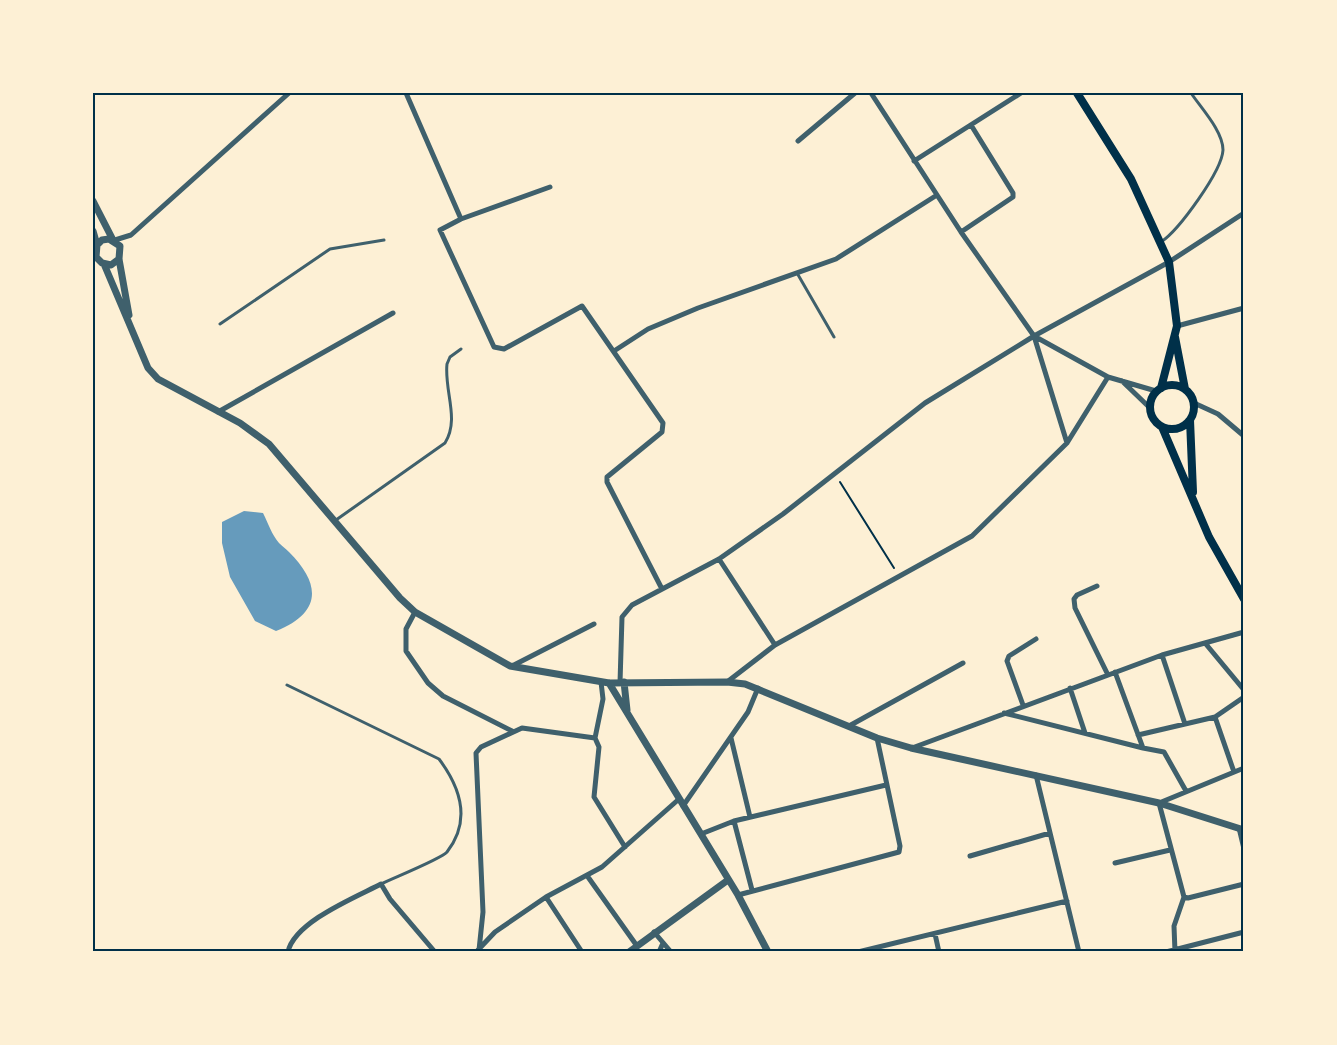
<svg xmlns="http://www.w3.org/2000/svg" width="1337" height="1045" viewBox="0 0 1337 1045" font-family="Jost,sans-serif">
	<style>
		.water { fill: #669bbc }
		.lines { fill: none; stroke-linecap: round; stroke-linejoin: round }
		.path { stroke: #003049; stroke-width: 2 }
		.service { stroke: #3f606c; stroke-width: 3 }
		.minor { stroke: #3f606c; stroke-width: 5 }
		.tertiary { stroke: #3f606c; stroke-width: 7 }
		.secondary { stroke: #003049; stroke-width: 8 }
		.neatline { fill: none; stroke: #003049; stroke-width: 2 }
	</style>
	<rect width="100%" height="100%" fill="#fdf0d5"/>
	<path class="water" d="M 244,511 L 263,513 C 268,523 272,535 279,543 C 282,546 286,549 289,552 C 322,585 321,613 276,631 L 255,621 L 230,577 L 222,543 L 222,522 Z"/>
	<g class="lines">
		<path class="path" d="M 840,482 L 894,568"/>
		<path class="service" d="M 1161,242 C 1179,230 1222,171 1223,150 C 1223,131 1201,108 1191,93
			M 797,273 L 834,337
			M 220,324 L 330,249 L 384,240
			M 336,520 L 445,443 C 460,419 444,391 447,364 L 450,357 L 461,349
			M 287,685 L 439,759 C 460,787 472,820 447,852 C 441,859 393,878 381,884"/>
		<path class="minor" d="M 406,93 L 461,219
			M 871,93 L 961,232 L 1034,336 L 1108,377 L 1156,391
			M 798,141 L 855,93
			M 914,161 L 1021,93
			M 550,187 L 461,219 L 440,230 L 494,347 L 504,349 L 582,306 L 663,423 L 662,432 L 607,477 L 607,482 L 662,589
			M 961,232 L 1013,197 L 1013,193 L 971,125
			M 115,240 L 131,235 L 289,93
			M 1177,326 L 1244,308
			M 1034,336 L 1067,443
			M 614,351 L 648,329 L 698,308 L 836,259 L 937,195
			M 1122,381 L 1149,407
			M 1194,403 L 1218,414 L 1244,436
			M 218,412 L 393,313
			M 719,559 L 775,645
			M 1097,586 L 1077,595 L 1074,599 L 1075,608 L 1108,675
			M 415,612 L 406,629 L 406,651 L 428,683 L 443,696 L 512,731
			M 1205,643 L 1244,690
			M 1162,655 L 1185,724
			M 512,666 L 594,624
			M 1115,672 L 1143,748 L 1164,752 L 1186,791
			M 601,682 L 603,699 L 595,738 L 599,747 L 594,797 L 625,847
			M 727,682 L 775,645 L 972,536 L 1067,443 L 1108,377
			M 620,683 L 622,617 L 632,605 L 719,559 L 783,514 L 925,403 L 1034,336 L 1169,262 L 1244,213
			M 1070,688 L 1085,733
			M 1023,705 L 1007,661 L 1009,656 L 1036,639
			M 1004,713 L 1143,748
			M 1215,717 L 1234,772
			M 849,726 L 963,663
			M 1138,735 L 1215,717 L 1244,697
			M 731,738 L 750,817
			M 912,748 L 1162,655 L 1244,632
			M 1244,768 L 1159,803 L 1184,897 L 1188,898 L 1244,884
			M 1036,775 L 1079,952
			M 683,806 L 748,712 L 758,688
			M 734,821 L 752,890
			M 1239,828 L 1244,849
			M 701,834 L 734,821 L 886,785
			M 970,856 L 1050,833
			M 1115,863 L 1170,850
			M 588,877 L 637,946
			M 738,895 L 899,852 L 900,846 L 877,738
			M 546,897 L 582,952
			M 654,932 L 671,952
			M 935,934 L 939,952
			M 478,950 L 495,932 L 546,897 L 602,867 L 679,799
			M 479,950 L 483,912 L 476,753 L 481,747 L 522,728 L 595,738
			M 288,952 C 294,922 356,897 381,884 L 390,899 L 435,952
			M 659,952 L 663,943
			M 858,952 L 1067,901
			M 1166,952 L 1244,932
			M 1175,952 L 1174,926 L 1184,897"/>
		<path class="tertiary" d="M 93,201 L 113,240
			M 93,231 L 97,245
			M 119,259 L 111,265 L 102,263 L 96,257 L 97,245 L 102,240 L 109,239 L 120,246 L 119,259 L 129,315
			M 104,264 L 148,368 L 158,379 L 240,423 L 269,444 L 400,598 L 415,612 L 510,666 L 609,683 L 727,682 L 745,684 L 877,738 L 911,748 L 1159,803 L 1244,830
			M 624,682 L 627,710
			M 609,683 L 738,895 L 768,952
			M 629,952 L 728,880"/>
		<path class="secondary" d="M 1077,93 L 1131,179 L 1169,262 L 1177,326 L 1161,388
			M 1175,337 L 1185,389
			M1150 407a22 22 0 1 1 44 0a22 22 0 1 1-44 0Z
			M 1190,420 L 1193,492
			M 1162,427 L 1209,537 L 1244,599"/>
	</g>
	<rect width="1337" height="1045" fill="none" stroke="#fdf0d5" stroke-width="189"/>
	<rect x="94" y="94" width="1148" height="856" class="neatline"/>
</svg>
